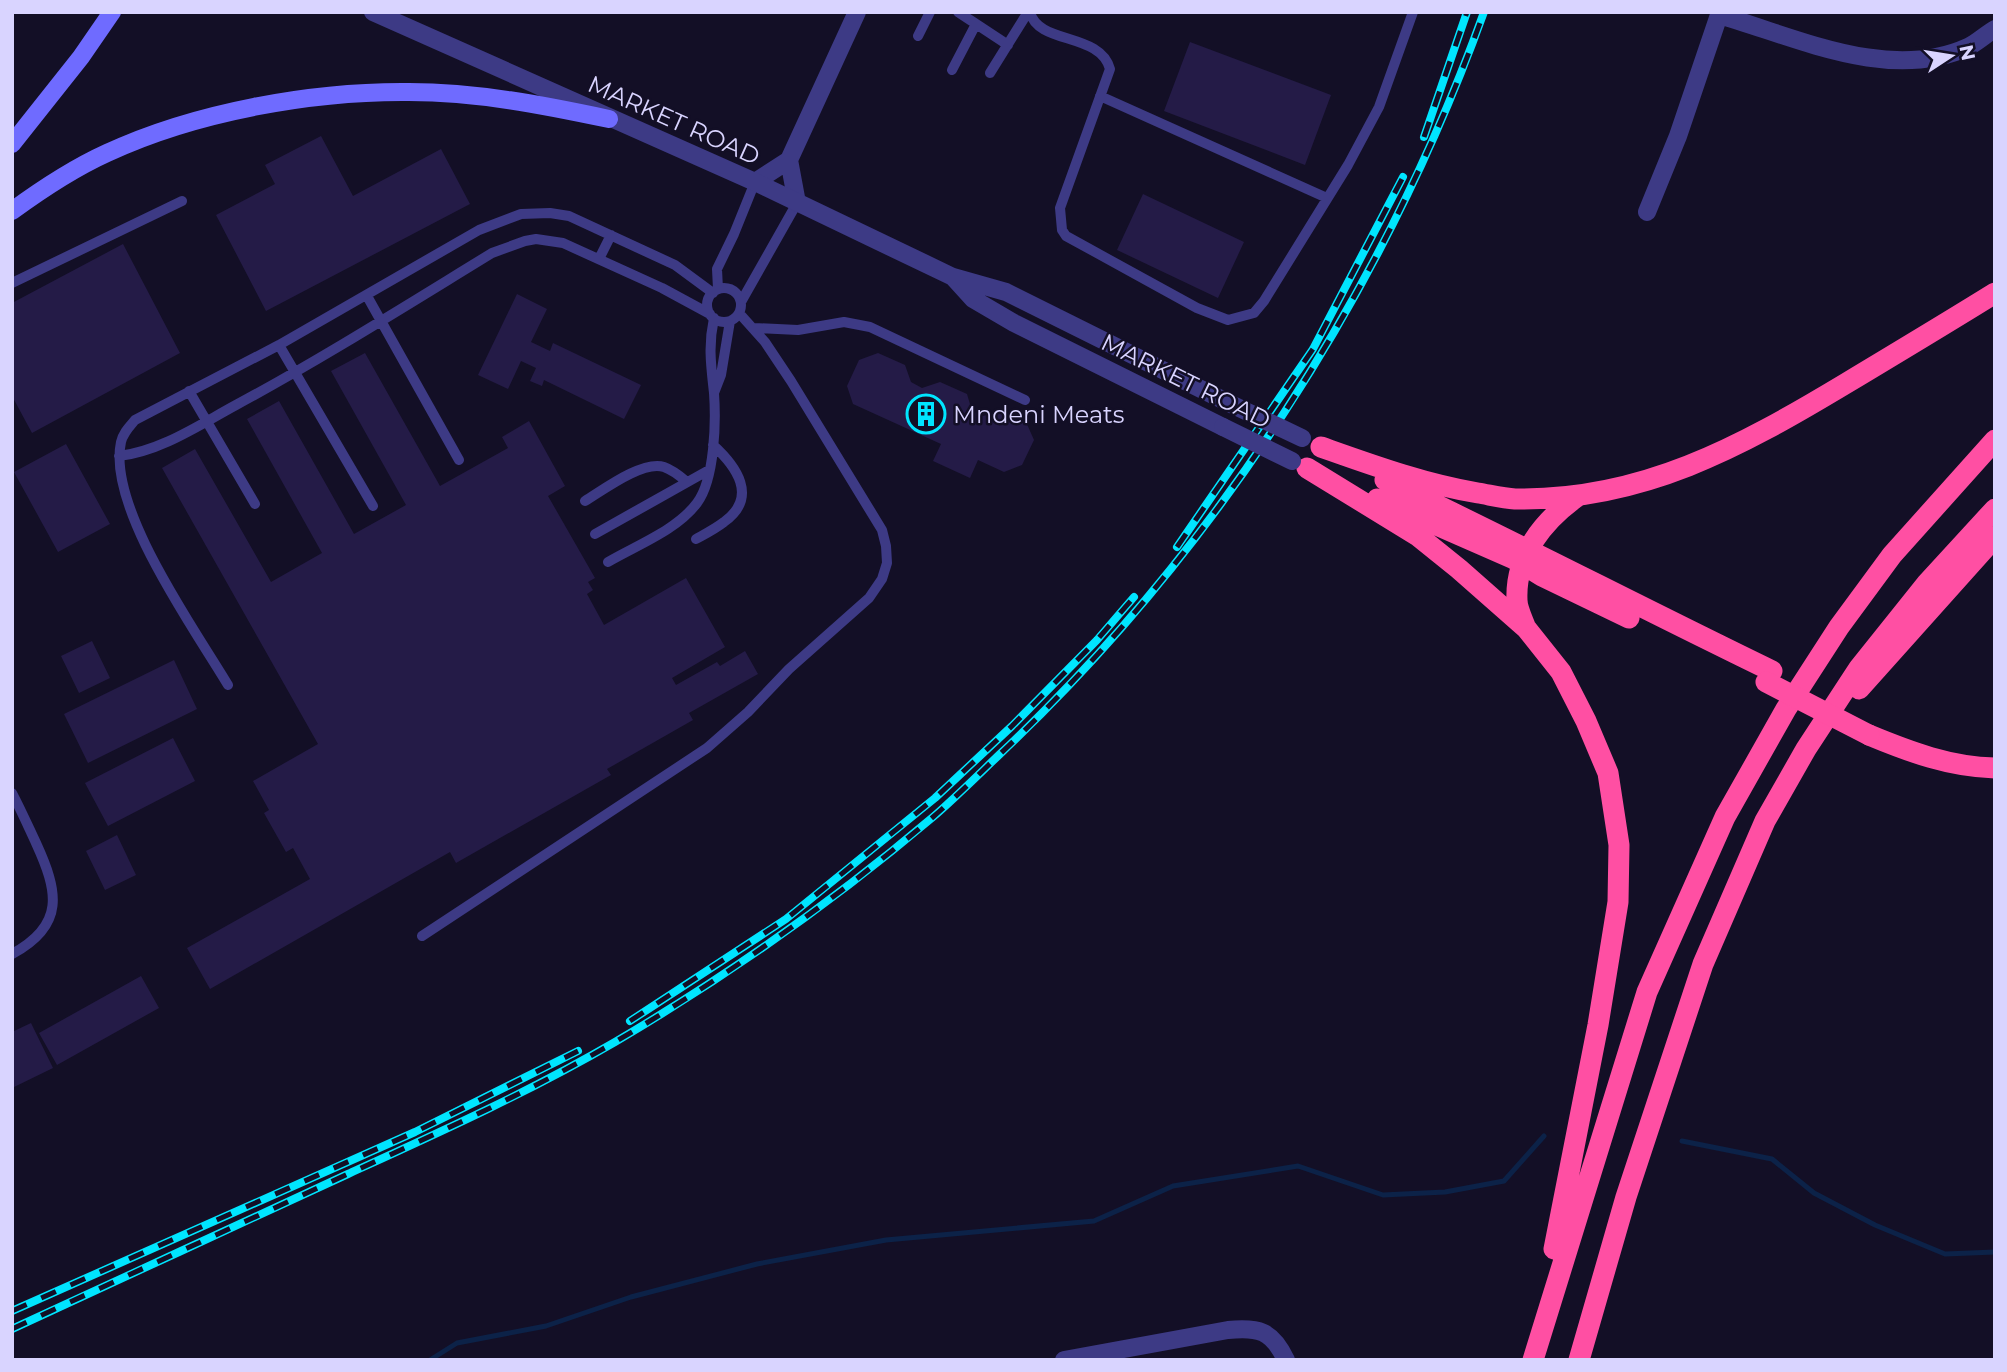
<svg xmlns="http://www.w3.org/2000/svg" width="2007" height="1372" viewBox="0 0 2007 1372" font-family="Montserrat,sans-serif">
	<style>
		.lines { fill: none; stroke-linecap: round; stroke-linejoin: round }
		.stream { stroke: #0c2248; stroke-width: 5 }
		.building { fill: #241b47 }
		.service { stroke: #3d3a85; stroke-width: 10 }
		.minor { stroke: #3d3a85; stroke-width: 18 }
		.tertiary { stroke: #3d3a85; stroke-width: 18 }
		.secondary { stroke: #6f6bff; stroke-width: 18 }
		.motorway { stroke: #ff4fa3; stroke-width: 21 }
		.rail-casing { stroke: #00e5ff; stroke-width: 8 }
		.rail { stroke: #130f26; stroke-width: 5; stroke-dasharray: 16; stroke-linecap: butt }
		.tertiary-bridge { stroke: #3d3a85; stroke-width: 18 }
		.motorway-bridge { stroke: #ff4fa3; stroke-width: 21 }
		.labels { text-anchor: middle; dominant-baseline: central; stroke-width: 5; stroke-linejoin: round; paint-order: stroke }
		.street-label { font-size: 24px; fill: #d9d4ff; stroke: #130f26 }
		.poi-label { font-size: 24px; fill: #d9d4ff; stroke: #130f26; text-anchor: start }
	</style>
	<rect width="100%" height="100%" fill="#130f26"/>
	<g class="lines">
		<path class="stream" d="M 1682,1141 L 1772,1159 L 1814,1193 L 1875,1225 L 1945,1254 L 1995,1252
			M 430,1360 L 457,1343 L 546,1326 L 631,1297 L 757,1264 L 886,1240 L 1094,1221 L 1173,1186 L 1298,1166 L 1383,1195 L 1445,1192 L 1504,1181 L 1544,1136"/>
	</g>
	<path class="building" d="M 1190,42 L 1331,95 L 1305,165 L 1164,111 Z
		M 321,136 L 353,196 L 441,149 L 470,204 L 266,311 L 216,215 L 275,184 L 265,165 Z
		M 1143,194 L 1244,242 L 1218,298 L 1117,250 Z
		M 123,244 L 180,353 L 32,433 L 12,396 L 12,303 Z
		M 517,294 L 547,309 L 531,342 L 550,351 L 553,343 L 641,385 L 624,419 L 544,380 L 542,386 L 530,381 L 536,368 L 521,361 L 508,389 L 478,375 Z
		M 365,353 L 440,486 L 508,448 L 502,437 L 529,421 L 565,486 L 548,496 L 595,578 L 588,582 L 593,590 L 587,594 L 604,625 L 686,578 L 725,647 L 672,678 L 676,685 L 717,662 L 720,666 L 745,651 L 758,674 L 689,713 L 693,720 L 607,769 L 611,775 L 456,863 L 450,852 L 210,989 L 187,948 L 310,879 L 293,848 L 286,852 L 264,813 L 269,810 L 253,781 L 318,744 L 162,468 L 195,449 L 271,582 L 322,553 L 247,419 L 279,401 L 354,534 L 406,505 L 331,371 Z
		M 878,353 L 905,365 L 911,382 L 922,388 L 940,382 L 967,394 L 972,411 L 983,416 L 1002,411 L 1026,422 L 1034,440 L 1022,465 L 1004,472 L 978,460 L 970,478 L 933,461 L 941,444 L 853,404 L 847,386 L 859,360 Z
		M 66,444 L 110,524 L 58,552 L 14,472 Z
		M 92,641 L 110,678 L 79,693 L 61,656 Z
		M 174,660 L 197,709 L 88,763 L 64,714 Z
		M 173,738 L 195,781 L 108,826 L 85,783 Z
		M 117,835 L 136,875 L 105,890 L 86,851 Z
		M 141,976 L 159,1008 L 57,1065 L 39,1033 Z
		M 31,1023 L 53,1068 L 12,1088 L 12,1032 Z"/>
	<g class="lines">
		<path class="service" d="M 958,12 L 1008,45
			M 1030,12 C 1038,45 1100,32 1110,69 L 1060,208 L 1062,230 L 1066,236 L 1197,308 L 1228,320 L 1254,313 L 1264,301 L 1348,165 L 1379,107 L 1413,12
			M 918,36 L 930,12
			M 952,70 L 976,24
			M 990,73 L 1028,12
			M 1100,96 L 1327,198
			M 599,259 L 611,235
			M 12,283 L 182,201
			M707 305a17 17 0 1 1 34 0a17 17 0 1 1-34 0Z
			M 718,289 L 717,269 L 734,234 L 755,182
			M 367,296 L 459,460
			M 741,302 L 797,203
			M 754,328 L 798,330 L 844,322 L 870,327 L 1025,400
			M 279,345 L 373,506
			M 189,391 L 255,504
			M 714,393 L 721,375 L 730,321
			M 119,456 C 161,451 199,425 236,405 C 323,358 407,305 492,253 L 525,241 L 536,239 L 563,243 L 662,288 L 710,314
			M 585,501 C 603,490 643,460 664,467 C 673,470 680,476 687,482
			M 595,534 L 709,470
			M 696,539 C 705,534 715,529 724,522 C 759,497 736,466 713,445
			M 608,562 C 637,545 677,530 697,503 C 715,479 716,421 714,393 C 711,365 708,346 714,318
			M 228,685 C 194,628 107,507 121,442 C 123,433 129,427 135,420 L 279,345 L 479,230 L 521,214 L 550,213 L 569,216 L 675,265 L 713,293
			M 12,793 C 21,810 28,826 36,843 C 58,891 66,925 12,954
			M 422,936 L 707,748 L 748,712 L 789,669 L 869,598 L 882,579 L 887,563 L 886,546 L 882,530 L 791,381 L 765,342 L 739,313"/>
		<path class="minor" d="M 1719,15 C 1796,37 1889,83 1968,47 C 1978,42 1986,34 1995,29
			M 789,160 L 797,203
			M 755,182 L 789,160 L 857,12
			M 1647,212 L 1678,136 L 1720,12
			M 1064,1360 L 1228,1330 C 1258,1327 1272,1330 1286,1360"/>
		<path class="tertiary" d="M 373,12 L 755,182 L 953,277 L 1006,292 L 1233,405
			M 953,277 L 973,299 L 1014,323 L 1223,427"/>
		<path class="secondary" d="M 12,144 L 81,57 L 112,12
			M 12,211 C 42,189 74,168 107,153 C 195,112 312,91 409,92 C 477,92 543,105 609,119"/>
		<path class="motorway" d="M 1321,447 C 1372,465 1424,484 1478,493 C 1490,495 1503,498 1515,499 C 1642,501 1740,447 1845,384 C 1895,354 1945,324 1995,293
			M 1307,468 L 1418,536 L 1459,569 L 1526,628 L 1561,672 L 1586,721 L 1608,773 L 1619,845 L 1618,902 L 1598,1025 L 1554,1249
			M 1385,480 C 1515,542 1642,608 1772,671
			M 1377,499 L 1514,559 L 1542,576 L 1629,618
			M 1525,626 C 1522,618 1517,608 1517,600 C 1515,555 1544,520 1578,496
			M 1859,689 L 1995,537
			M 1869,735 C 1910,752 1950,767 1995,768
			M 1533,1360 L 1647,992 L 1725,817 L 1786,709 L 1839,627 L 1892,555 L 1995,440
			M 1579,1360 L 1626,1197 L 1703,964 L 1765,821 L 1806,749 L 1859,668 L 1927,583 L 1995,509"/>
		<defs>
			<path id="rail" d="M 1424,137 L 1467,12
				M 1177,547 L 1313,349 L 1403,177
				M 630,1021 L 786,919 L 935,798 L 1012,726 L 1097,640 L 1134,597
				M 12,1311 L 415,1132 L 578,1051
				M 12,1329 C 124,1277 236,1226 348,1174 C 438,1133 529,1092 615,1042 C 727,976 834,901 933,817 C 956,797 978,775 1000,754 C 1215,551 1384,290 1484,12"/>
		</defs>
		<use href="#rail" class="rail-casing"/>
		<use href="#rail" class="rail"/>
		<path class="tertiary-bridge" d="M 1233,405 L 1302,438
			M 1223,427 L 1292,461"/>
		<path class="motorway-bridge" d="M 1766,682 L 1869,735"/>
	</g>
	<defs>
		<symbol id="building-ring" viewBox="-11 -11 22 22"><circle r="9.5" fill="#130f26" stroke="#00e5ff" stroke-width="1.5"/><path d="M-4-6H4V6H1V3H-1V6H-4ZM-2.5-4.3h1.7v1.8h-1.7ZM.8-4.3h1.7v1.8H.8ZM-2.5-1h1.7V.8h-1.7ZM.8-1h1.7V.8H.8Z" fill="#00e5ff"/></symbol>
	</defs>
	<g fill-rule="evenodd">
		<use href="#building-ring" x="904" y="392" width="44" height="44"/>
	</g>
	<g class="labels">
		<g class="street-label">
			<text transform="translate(674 120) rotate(24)">MARKET ROAD</text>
			<text transform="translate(1186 381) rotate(26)">MARKET ROAD</text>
		</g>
		<g class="poi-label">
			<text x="953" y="414">Mndeni Meats</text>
		</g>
	</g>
	<rect width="2007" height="1372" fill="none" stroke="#d9d4ff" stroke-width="28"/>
	<g transform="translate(1951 56) rotate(78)" stroke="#130f26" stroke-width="5" paint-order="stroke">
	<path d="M0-5L12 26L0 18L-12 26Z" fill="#d9d4ff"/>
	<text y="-10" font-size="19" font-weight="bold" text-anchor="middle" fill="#d9d4ff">N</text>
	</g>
</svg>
